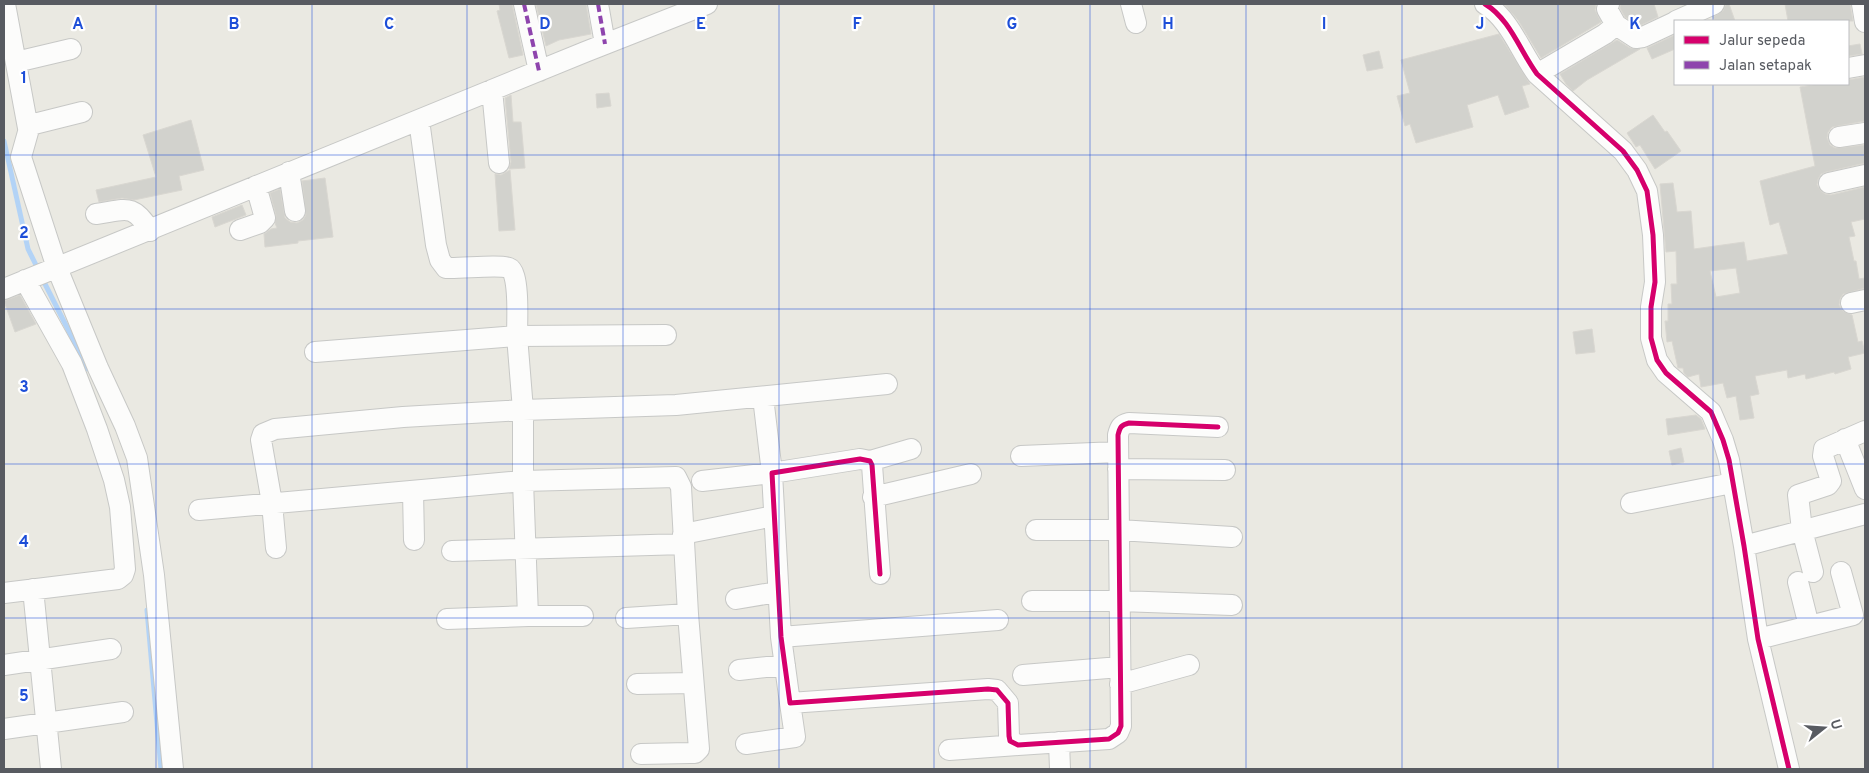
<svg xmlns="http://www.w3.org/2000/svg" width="1869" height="773" viewBox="0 0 1869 773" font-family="Overpass,sans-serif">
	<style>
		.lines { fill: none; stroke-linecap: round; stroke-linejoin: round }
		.stream { stroke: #b3d3f6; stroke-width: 5 }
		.building { fill: #d2d2cd; stroke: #d9d7d1; fill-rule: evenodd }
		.minor-casing { stroke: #c7c8c6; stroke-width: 22 }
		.minor { stroke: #fcfcfb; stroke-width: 20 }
		.quiet { stroke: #8e44ad; stroke-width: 4; stroke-dasharray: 8 4; stroke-linecap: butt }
		.cycleway-casing { stroke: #fff; stroke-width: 8 }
		.cycleway { stroke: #d6006c; stroke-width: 5 }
		.grid { fill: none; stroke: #1d4ed8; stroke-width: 1; stroke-opacity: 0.55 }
		.grid-label { font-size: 16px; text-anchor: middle; font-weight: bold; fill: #1d4ed8; stroke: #fff; stroke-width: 4.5; stroke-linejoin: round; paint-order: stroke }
	</style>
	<rect width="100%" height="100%" fill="#eae9e2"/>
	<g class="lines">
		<path class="stream" d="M 4,141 L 28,249 L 39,271
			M 42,278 L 88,369
			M 147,610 L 161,769"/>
	</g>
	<path class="building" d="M 499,4 L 512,4 L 523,55 L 509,58 L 497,11 L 500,10 Z
		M 536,4 L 586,4 L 591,34 L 559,40 L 546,46 Z
		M 1504,4 L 1596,4 L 1595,10 L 1601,22 L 1541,58 L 1518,20 Z
		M 1621,4 L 1654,4 L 1658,17 L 1639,26 L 1625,17 L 1620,8 Z
		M 1726,4 L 1729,4 L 1735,21 L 1715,21 L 1713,17 L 1723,11 Z
		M 1785,4 L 1850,4 L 1853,21 L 1788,21 Z
		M 1499,34 L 1530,84 L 1522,86 L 1529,107 L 1505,115 L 1498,95 L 1467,105 L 1473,127 L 1416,143 L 1410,124 L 1405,126 L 1397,96 L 1410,93 L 1401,60 Z
		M 1675,35 L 1675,49 L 1652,59 L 1647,48 Z
		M 1617,40 L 1630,48 L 1640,49 L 1587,80 L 1573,91 L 1566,84 L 1560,74 Z
		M 1860,44 L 1862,54 L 1848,56 L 1848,46 Z
		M 1379,51 L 1383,68 L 1367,71 L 1363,55 Z
		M 1865,77 L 1865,121 L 1832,127 L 1828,132 L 1827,138 L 1830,145 L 1835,148 L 1865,145 L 1865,163 L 1826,172 L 1821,174 L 1818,179 L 1817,185 L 1821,191 L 1825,194 L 1831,195 L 1865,187 L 1865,219 L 1851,222 L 1855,236 L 1849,237 L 1854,261 L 1856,261 L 1859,279 L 1865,278 L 1865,288 L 1843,294 L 1840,299 L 1839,305 L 1843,311 L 1852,315 L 1858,342 L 1862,341 L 1865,353 L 1848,357 L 1851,369 L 1835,374 L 1834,372 L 1806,379 L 1805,374 L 1788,378 L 1787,370 L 1755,376 L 1759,394 L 1750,396 L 1754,418 L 1740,420 L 1736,396 L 1727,398 L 1723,383 L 1701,387 L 1699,374 L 1688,377 L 1684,373 L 1683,368 L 1678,368 L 1672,341 L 1667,342 L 1665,321 L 1668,321 L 1668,304 L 1672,304 L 1671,284 L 1677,284 L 1676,251 L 1666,252 L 1660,184 L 1673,183 L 1677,212 L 1691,211 L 1694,249 L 1744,242 L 1747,261 L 1788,254 L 1779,222 L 1770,225 L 1760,181 L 1815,166 L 1800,87 L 1819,84 L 1848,84 L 1848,80 ZM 1736,268 L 1740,293 L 1716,297 L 1710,271 Z
		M 609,93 L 611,106 L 597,108 L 596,94 Z
		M 511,95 L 513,122 L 521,122 L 525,168 L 509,169 L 511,162 L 505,98 Z
		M 1653,115 L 1665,132 L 1667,131 L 1681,151 L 1655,169 L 1640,145 L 1636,147 L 1627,133 Z
		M 191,120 L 204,170 L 179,176 L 182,190 L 134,200 L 122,198 L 99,202 L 96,190 L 156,177 L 143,135 Z
		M 510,170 L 515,230 L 499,231 L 495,174 L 501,175 Z
		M 325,178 L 333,237 L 298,241 L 298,243 L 265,247 L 264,234 L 271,229 L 277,228 L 275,223 L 276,215 L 270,193 L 280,189 L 285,218 L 290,222 L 297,223 L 303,220 L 306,215 L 302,181 Z
		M 242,205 L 246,215 L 215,227 L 212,217 Z
		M 20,295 L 36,324 L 15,332 L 4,301 Z
		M 1592,329 L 1595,352 L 1576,354 L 1573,332 Z
		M 1696,415 L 1701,419 L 1705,429 L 1668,435 L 1666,419 Z
		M 1681,448 L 1684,462 L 1672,465 L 1669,451 Z"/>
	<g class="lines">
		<defs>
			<path id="minor" d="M 5,4 L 28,128
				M 524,4 L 539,71
				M 598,4 L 605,44
				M 1131,4 L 1136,23
				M 1485,4 C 1510,19 1520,51 1537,74 L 1623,151 L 1637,170 L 1647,191 L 1653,235 L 1655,282 L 1651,307 L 1651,338 L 1657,360 L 1666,373 L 1711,412 L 1723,440 L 1729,460 L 1744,546 L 1758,639 L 1789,769
				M 1862,4 L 1865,22
				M 1676,21 L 1714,4
				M 1616,25 L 1636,38 L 1643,37 L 1675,22
				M 16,62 L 71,49
				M 1848,68 L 1865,65
				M 1537,74 L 1605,34 L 1616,25 L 1607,9 L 1609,4
				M 492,90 L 499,163
				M 82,112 L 30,125 L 21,157 L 57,268 L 98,368 L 125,426 L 137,458 L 154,575 L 173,769
				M 419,120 L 436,245 L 440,260 L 446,268 C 461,269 498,264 509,268 C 520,272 517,324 517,336 L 666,335
				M 1839,137 L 1865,133
				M 289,172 L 295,211
				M 1829,183 L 1865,175
				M 96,214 C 125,210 133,202 150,231
				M 240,230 L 260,223 L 265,218 L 256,186
				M 4,289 L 585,52 L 707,4
				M 1851,303 L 1865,300
				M 315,352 L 517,336 L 523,410 L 676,405 L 887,384
				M 1845,439 L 1865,489
				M 1021,456 L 1118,452
				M 870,461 L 911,449
				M 1118,469 L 1225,470
				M 702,481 L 772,473 L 763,397
				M 413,491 L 414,540
				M 873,497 L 971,474
				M 1631,503 L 1732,483
				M 199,510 L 523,481 L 523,410 L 403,417 L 275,429 L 263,434 L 261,440 L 272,503 L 276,548
				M 1036,530 L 1119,530 L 1232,537
				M 683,534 L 774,516
				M 1744,546 L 1865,514
				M 452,551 L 684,544
				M 1813,572 L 1802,530 L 1798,495 L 1828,485 L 1831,481 L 1823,456 L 1824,449 L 1865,431
				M 880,574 L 872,465 L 870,461 L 860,459 L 772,473 L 781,637 L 790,703 L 988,689 L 997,690 L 1008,703 L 1009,736 L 1010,741 L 1018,745 L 1109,739 L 1118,733 L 1121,726 L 1118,435 C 1120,427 1121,425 1129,423 L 1218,427
				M 1798,582 L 1809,626
				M 33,589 L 51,769
				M 4,593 L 118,579 L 123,575 L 125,569 L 120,507 L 114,480 L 97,429 L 72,364 L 25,280
				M 736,599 L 777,592
				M 1032,601 L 1120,601 L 1232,605
				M 583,616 L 528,616 L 523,481 L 676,477 L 681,487 L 688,614 L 699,749 L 695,753 L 690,753 L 641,754
				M 626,618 L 688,614
				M 447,619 L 528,616
				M 781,637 L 998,620
				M 1758,639 L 1853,615 L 1841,572
				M 4,665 L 111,649
				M 739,670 L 785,665
				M 1023,675 L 1120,667
				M 637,684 L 693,683
				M 1120,684 L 1189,665
				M 4,729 L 123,712
				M 1059,742 L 1060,769
				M 746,744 L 795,737 L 790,703
				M 949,750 L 1018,745"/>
		</defs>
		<use href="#minor" class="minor-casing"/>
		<use href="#minor" class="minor"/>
		<path class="quiet" d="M 524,4 L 539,71
			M 598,4 L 605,44"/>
		<defs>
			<path id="cycleway" d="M 1485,4 C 1510,19 1520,51 1537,74 L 1623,151 L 1637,170 L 1647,191 L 1653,235 L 1655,282 L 1651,307 L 1651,338 L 1657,360 L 1666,373 L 1711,412 L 1723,440 L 1729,460 L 1744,546 L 1758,639 L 1789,769
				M 880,574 L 872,465 L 870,461 L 860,459 L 772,473 L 781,637 L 790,703 L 988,689 L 997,690 L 1008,703 L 1009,736 L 1010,741 L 1018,745 L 1109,739 L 1118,733 L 1121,726 L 1118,435 C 1120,427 1121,425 1129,423 L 1218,427"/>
		</defs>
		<use href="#cycleway" class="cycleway-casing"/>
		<use href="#cycleway" class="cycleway"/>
	</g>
	<path class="grid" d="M 156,4 L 156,769M 312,4 L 312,769M 467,4 L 467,769M 623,4 L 623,769M 779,4 L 779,769M 934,4 L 934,769M 1090,4 L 1090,769M 1246,4 L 1246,769M 1402,4 L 1402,769M 1558,4 L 1558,769M 1713,4 L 1713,21M 1713,84 L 1713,769M 4,155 L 1865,155M 4,309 L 1865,309M 4,464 L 1865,464M 4,618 L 1865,618"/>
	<g class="grid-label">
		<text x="78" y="29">A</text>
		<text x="234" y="29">B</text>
		<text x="389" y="29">C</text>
		<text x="545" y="29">D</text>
		<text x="701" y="29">E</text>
		<text x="857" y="29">F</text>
		<text x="1012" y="29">G</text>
		<text x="1168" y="29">H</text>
		<text x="1324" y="29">I</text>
		<text x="1480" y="29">J</text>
		<text x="1635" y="29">K</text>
		<text x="24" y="83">1</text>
		<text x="24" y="238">2</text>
		<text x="24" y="392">3</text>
		<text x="24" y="547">4</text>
		<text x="24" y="701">5</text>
	</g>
	<rect width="1869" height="773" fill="none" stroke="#585b61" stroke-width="10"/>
	<rect x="1674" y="20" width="175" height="65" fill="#ffffff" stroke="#bcbdc0"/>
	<rect x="1684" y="36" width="25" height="8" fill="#d6006c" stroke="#bcbdc0"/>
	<text x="1719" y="45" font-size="15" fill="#585b61">Jalur sepeda</text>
	<rect x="1684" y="61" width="25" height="8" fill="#8e44ad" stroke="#bcbdc0"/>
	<text x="1719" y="70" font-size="15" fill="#585b61">Jalan setapak</text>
	<g transform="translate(1824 728) rotate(73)" stroke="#ffffff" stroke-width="4" paint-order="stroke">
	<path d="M0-4L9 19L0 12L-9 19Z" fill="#585b61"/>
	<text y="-8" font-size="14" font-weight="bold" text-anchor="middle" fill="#585b61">U</text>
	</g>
</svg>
